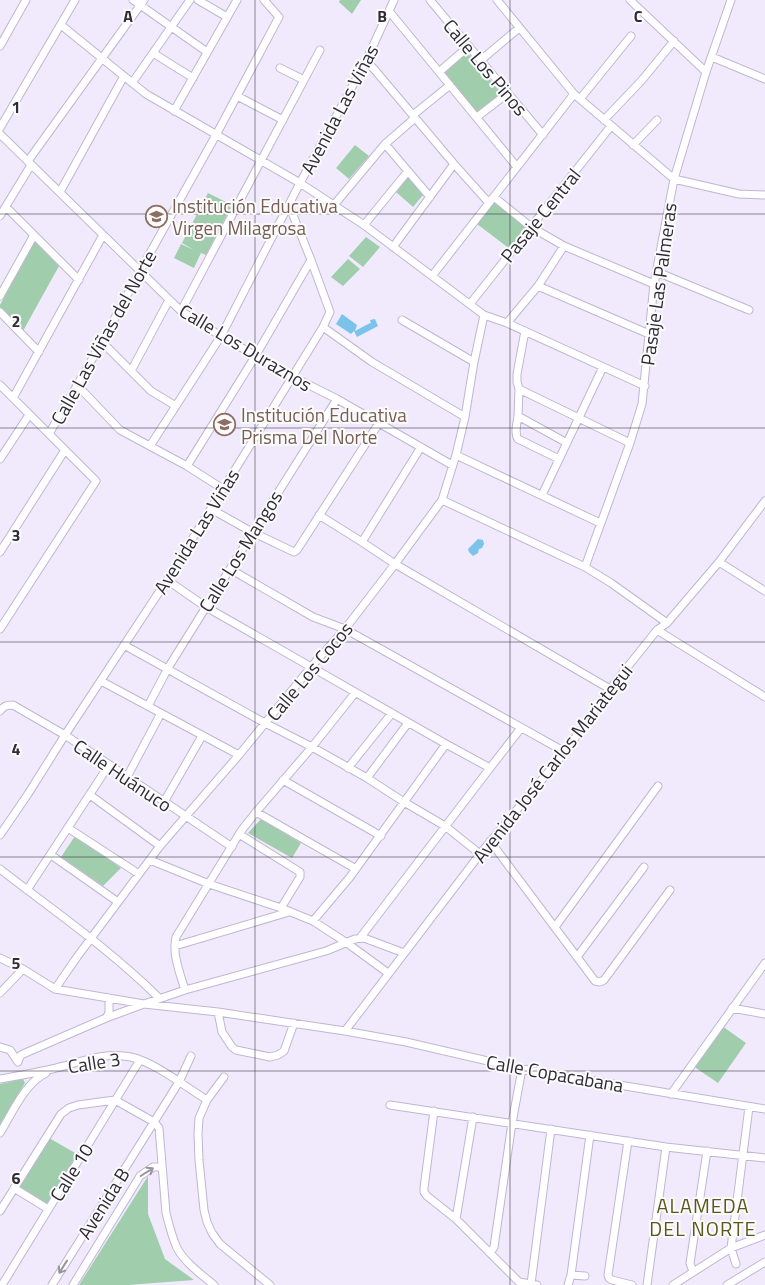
<svg xmlns="http://www.w3.org/2000/svg" width="765" height="1285" viewBox="0 0 765 1285" font-family="'Titillium Web',sans-serif">
	<style>
		.green { fill: #a0cead }
		.water { fill: #7ac4ec }
		.lines { fill: none; stroke-linecap: round; stroke-linejoin: round }
		.minor-casing { stroke: #c0b5d3; stroke-width: 9 }
		.minor { stroke: #fff; stroke-width: 7 }
		.oneway { stroke: #97959b }
		.grid { fill: none; stroke: #2f2b37; stroke-width: 1; stroke-opacity: 0.55 }
		.labels { text-anchor: middle; dominant-baseline: central; stroke-width: 4; stroke-linejoin: round; paint-order: stroke }
		.street-label { font-size: 19px; fill: #2f2b37; stroke: #fbfbfb }
		.education-label { font-size: 19px; fill: #785e54; stroke: #fbfbfb; text-anchor: start }
		.neighbourhood-label { font-size: 20px; letter-spacing: 1px; fill: #5b571b; stroke: #fbfbfb }
		.grid-label { font-size: 16px; text-anchor: middle; font-weight: bold; fill: #2f2b37; stroke: #fbfbfb; stroke-width: 4; stroke-linejoin: round; paint-order: stroke }
	</style>
	<rect width="100%" height="100%" fill="#f1eafd"/>
	<path class="green" d="M 340,0 L 361,0 L 352,14 L 339,2 Z
		M 466,51 L 502,94 L 478,115 L 442,72 Z
		M 355,145 L 369,156 L 349,179 L 336,168 Z
		M 408,177 L 423,195 L 413,207 L 396,192 Z
		M 208,193 L 232,205 L 206,255 L 201,253 L 194,268 L 174,258 L 181,244 L 194,250 L 182,243 Z
		M 494,203 L 495,203 L 526,228 L 510,249 L 477,224 Z
		M 366,237 L 380,247 L 363,267 L 349,256 Z
		M 35,241 L 59,266 L 23,331 L 0,308 L 0,305 Z
		M 348,259 L 360,269 L 343,286 L 331,277 Z
		M 261,819 L 301,843 L 292,858 L 248,833 Z
		M 75,836 L 121,868 L 103,886 L 61,857 Z
		M 722,1026 L 746,1043 L 718,1083 L 693,1066 Z
		M 23,1079 L 25,1083 L 0,1124 L 0,1084 Z
		M 49,1138 L 77,1154 L 47,1204 L 19,1187 Z
		M 148,1176 L 148,1214 L 165,1259 L 194,1280 L 128,1285 L 79,1285 Z"/>
	<path class="water" d="M 342,314 L 357,325 L 355,331 L 370,323 L 371,324 L 370,320 L 375,319 L 378,326 L 357,337 L 354,331 L 351,334 L 336,324 Z
		M 478,539 L 483,540 L 484,544 L 482,548 L 479,549 L 478,553 L 473,556 L 469,552 L 468,549 Z"/>
	<g class="lines">
		<defs>
			<path id="minor" d="M 133,0 L 207,52
				M 198,0 L 227,17
				M 430,0 L 543,135
				M 497,0 L 574,94 L 674,179 L 739,194 L 765,195
				M 630,0 L 706,72
				M 389,11 L 517,167
				M 61,25 L 146,94 L 300,183 L 364,225 L 484,315 L 507,323 L 645,386
				M 0,46 L 26,0
				M 153,53 L 193,78
				M 712,57 L 765,79
				M 481,60 L 519,28
				M 366,61 L 374,69 L 454,164 L 489,203
				M 280,68 L 304,80
				M 439,72 L 469,46
				M 132,83 L 190,0
				M 237,96 L 283,120
				M 580,99 L 631,36
				M 174,111 L 237,0
				M 413,115 L 450,85
				M 477,117 L 508,93
				M 604,120 L 642,80 L 674,41
				M 0,128 L 75,0
				M 0,134 L 181,311 L 221,336 L 291,376 L 337,399 L 452,465
				M 385,144 L 430,197
				M 633,145 L 657,120
				M 28,161 L 144,0
				M 60,192 L 124,76
				M 494,197 L 531,227 L 564,246 L 654,284
				M 334,205 L 385,144 L 415,118
				M 6,207 L 79,280
				M 0,216 L 31,165
				M 364,225 L 408,171
				M 393,247 L 454,164
				M 657,272 L 749,310
				M 432,276 L 574,94
				M 538,286 L 649,334
				M 0,296 L 34,235
				M 470,304 L 611,126
				M 181,311 L 320,50
				M 0,312 L 39,352
				M 402,320 L 474,362
				M 507,323 L 538,286 L 564,246
				M 323,327 L 372,362 L 465,417
				M 525,331 L 517,374 L 517,382 L 519,389 L 518,416 L 567,443
				M 102,342 L 151,391 L 176,406
				M 131,371 L 169,300
				M 0,385 L 96,481 L 0,629
				M 77,385 L 120,430 L 187,466 L 223,489
				M 519,389 L 630,443
				M 13,398 L 103,235
				M 518,416 C 517,424 514,433 518,439 L 559,459
				M 49,434 L 102,342 L 140,271 L 216,135 L 279,17 L 264,0
				M 150,446 L 221,336 L 300,183 L 366,61 L 394,0
				M 456,455 L 600,523
				M 0,459 L 29,415
				M 187,466 L 256,355 L 311,260
				M 542,495 L 603,367
				M 442,500 L 585,567 L 611,583 L 667,623
				M 211,509 L 252,532 L 294,552 L 297,550 L 379,423
				M 319,515 L 362,542 L 421,447
				M 362,542 L 395,564 L 610,689
				M 0,552 L 65,450
				M 719,562 L 765,591
				M 585,567 L 630,443 L 642,404 L 654,284 L 674,179 L 706,72 L 731,0
				M 230,569 L 313,617 L 345,629 L 565,752
				M 167,580 L 206,607 L 446,744 L 490,768
				M 657,630 L 765,697
				M 124,645 L 265,723 L 312,747 L 367,778 L 404,802 L 445,826 L 480,854
				M 101,681 L 239,755
				M 148,706 L 168,668 L 206,607 L 337,399
				M 0,711 C 4,706 6,705 13,705 L 65,735 L 232,847
				M 348,768 L 392,713
				M 127,777 L 161,713
				M 367,778 L 408,723
				M 283,780 L 381,836
				M 90,795 L 160,846
				M 164,802 L 202,736
				M 256,812 L 356,869
				M 68,828 L 139,874
				M 239,834 L 300,872 L 300,877 L 281,908
				M 0,835 L 28,794 L 65,735 L 167,580 L 323,327 L 330,312 L 311,260 L 289,205
				M 490,841 L 595,981 L 600,982 L 604,980 L 670,890
				M 51,855 L 118,902
				M 150,860 L 209,884 L 281,908 L 313,921 L 347,943 L 388,973
				M 0,869 C 54,911 111,950 159,998
				M 27,890 L 109,765
				M 313,921 L 350,877 L 446,744
				M 555,927 L 658,786
				M 360,938 L 490,768 L 521,728
				M 175,946 L 289,912
				M 577,957 L 644,867
				M 0,958 L 23,969 L 55,989 L 144,1004 L 218,1012 L 345,1031 L 406,1042 L 522,1069 L 765,1109
				M 55,989 L 77,957 L 160,846 L 239,755 L 311,667 L 345,629 L 395,564 L 442,500 L 456,455 L 465,417 L 474,362 L 484,315
				M 185,990 C 180,973 172,955 176,937 L 241,831 L 256,812 L 312,747 L 355,693
				M 0,993 L 23,969
				M 732,1008 L 765,1014
				M 218,1012 L 222,1032 L 232,1047 L 236,1050 L 270,1057 L 278,1055 L 284,1051 L 294,1023
				M 106,1018 L 109,1013 L 109,998
				M 345,1031 L 480,854 L 565,752 L 610,689 L 657,630 L 667,623 L 719,562 L 765,501
				M 0,1047 L 10,1050 L 18,1062 L 20,1056 L 23,1054 L 106,1018 L 144,1004 L 185,990 L 326,951 L 355,939 L 364,938 L 404,953
				M 224,1077 L 207,1100 L 199,1118 L 198,1134 L 199,1160 L 204,1210 L 207,1222 L 212,1233 L 220,1244 L 270,1285
				M 0,1079 C 17,1076 35,1073 52,1069 C 78,1063 104,1051 131,1057 C 154,1062 186,1087 207,1100
				M 671,1094 L 765,963
				M 390,1105 L 666,1147 L 765,1158
				M 434,1111 L 424,1188 L 424,1192 L 427,1196 L 456,1219 L 519,1282 L 537,1285
				M 0,1133 C 13,1112 24,1084 46,1073
				M 628,1141 L 608,1275 L 609,1278 L 612,1280 L 632,1285
				M 14,1188 L 48,1209
				M 0,1211 L 61,1114 L 69,1108 L 78,1105 L 115,1100 L 154,1122 L 159,1128 L 166,1213 C 169,1225 172,1237 177,1248 C 185,1263 201,1274 214,1285
				M 456,1219 L 473,1117
				M 490,1253 L 494,1247 L 512,1123 L 522,1069
				M 736,1264 L 731,1248 L 749,1107
				M 693,1272 L 690,1263 L 707,1151
				M 571,1275 L 585,1276
				M 531,1284 L 551,1129
				M 2,1285 L 140,1060
				M 52,1285 L 179,1082 L 191,1056
				M 73,1285 L 140,1176 L 153,1167 L 162,1167
				M 568,1285 L 571,1275 L 590,1135
				M 647,1285 L 666,1147
				M 673,1285 L 731,1248 L 765,1235
				M 727,1285 L 765,1262"/>
		</defs>
		<use href="#minor" class="minor-casing"/>
		<use href="#minor" class="minor"/>
	</g>
	<defs><path id="oneway-shaft" d="M-6 0H5M1.5-3L5.5 0L1.5 3" fill="none" stroke-width="1.6" stroke-linecap="round" stroke-linejoin="round" transform="scale(1.25)"/></defs>
	<g class="oneway">
		<use href="#oneway-shaft" transform="translate(147 1172) rotate(-32)"/>
		<use href="#oneway-shaft" transform="translate(63 1267) rotate(122)"/>
	</g>
	<path class="grid" d="M 255,0 L 255,1285M 510,0 L 510,1285M 0,214 L 765,214M 0,428 L 765,428M 0,642 L 765,642M 0,857 L 765,857M 0,1071 L 765,1071"/>
	<defs>
		<symbol id="school-ring" viewBox="-11 -11 22 22"><circle r="9.5" fill="#fbfbfb" stroke="#8d6e63" stroke-width="1.5"/><path d="M0-5L7-2L0 1L-7-2ZM-4 1L0 2.5L4 1V4Q0 6-4 4Z" fill="#8d6e63"/></symbol>
	</defs>
	<g fill-rule="evenodd">
		<use href="#school-ring" x="144" y="204" width="25" height="25"/>
		<use href="#school-ring" x="212" y="412" width="25" height="25"/>
	</g>
	<g class="labels">
		<g class="street-label">
			<text transform="translate(486 67) rotate(50)">Calle Los Pinos</text>
			<text transform="translate(339 109) rotate(-62)">Avenida Las Viñas</text>
			<text transform="translate(540 215) rotate(-51)">Pasaje Central</text>
			<text transform="translate(658 284) rotate(-82)">Pasaje Las Palmeras</text>
			<text transform="translate(103 337) rotate(-61)">Calle Las Viñas del Norte</text>
			<text transform="translate(246 347) rotate(31)">Calle Los Duraznos</text>
			<text transform="translate(196 531) rotate(-58)">Avenida Las Viñas</text>
			<text transform="translate(240 551) rotate(-58)">Calle Los Mangos</text>
			<text transform="translate(309 671) rotate(-50)">Calle Los Cocos</text>
			<text transform="translate(552 763) rotate(-52)">Avenida José Carlos Mariategui</text>
			<text transform="translate(123 775) rotate(34)">Calle Huánuco</text>
			<text transform="translate(94 1062) rotate(-9)">Calle 3</text>
			<text transform="translate(555 1073) rotate(10)">Calle Copacabana</text>
			<text transform="translate(71 1172) rotate(-58)">Calle 10</text>
			<text transform="translate(103 1203) rotate(-58)">Avenida B</text>
		</g>
		<g class="education-label">
			<text x="172" y="205">Institución Educativa<tspan x="172" dy="22">Virgen Milagrosa</tspan></text>
			<text x="241" y="414">Institución Educativa<tspan x="241" dy="22">Prisma Del Norte</tspan></text>
		</g>
		<g class="neighbourhood-label">
			<text x="703" y="1205">ALAMEDA<tspan x="703" dy="23">DEL NORTE</tspan></text>
		</g>
	</g>
	<g class="grid-label">
		<text x="128" y="22">A</text>
		<text x="382" y="22">B</text>
		<text x="638" y="22">C</text>
		<text x="16" y="113">1</text>
		<text x="16" y="327">2</text>
		<text x="16" y="541">3</text>
		<text x="16" y="755">4</text>
		<text x="16" y="969">5</text>
		<text x="16" y="1184">6</text>
	</g>
</svg>
